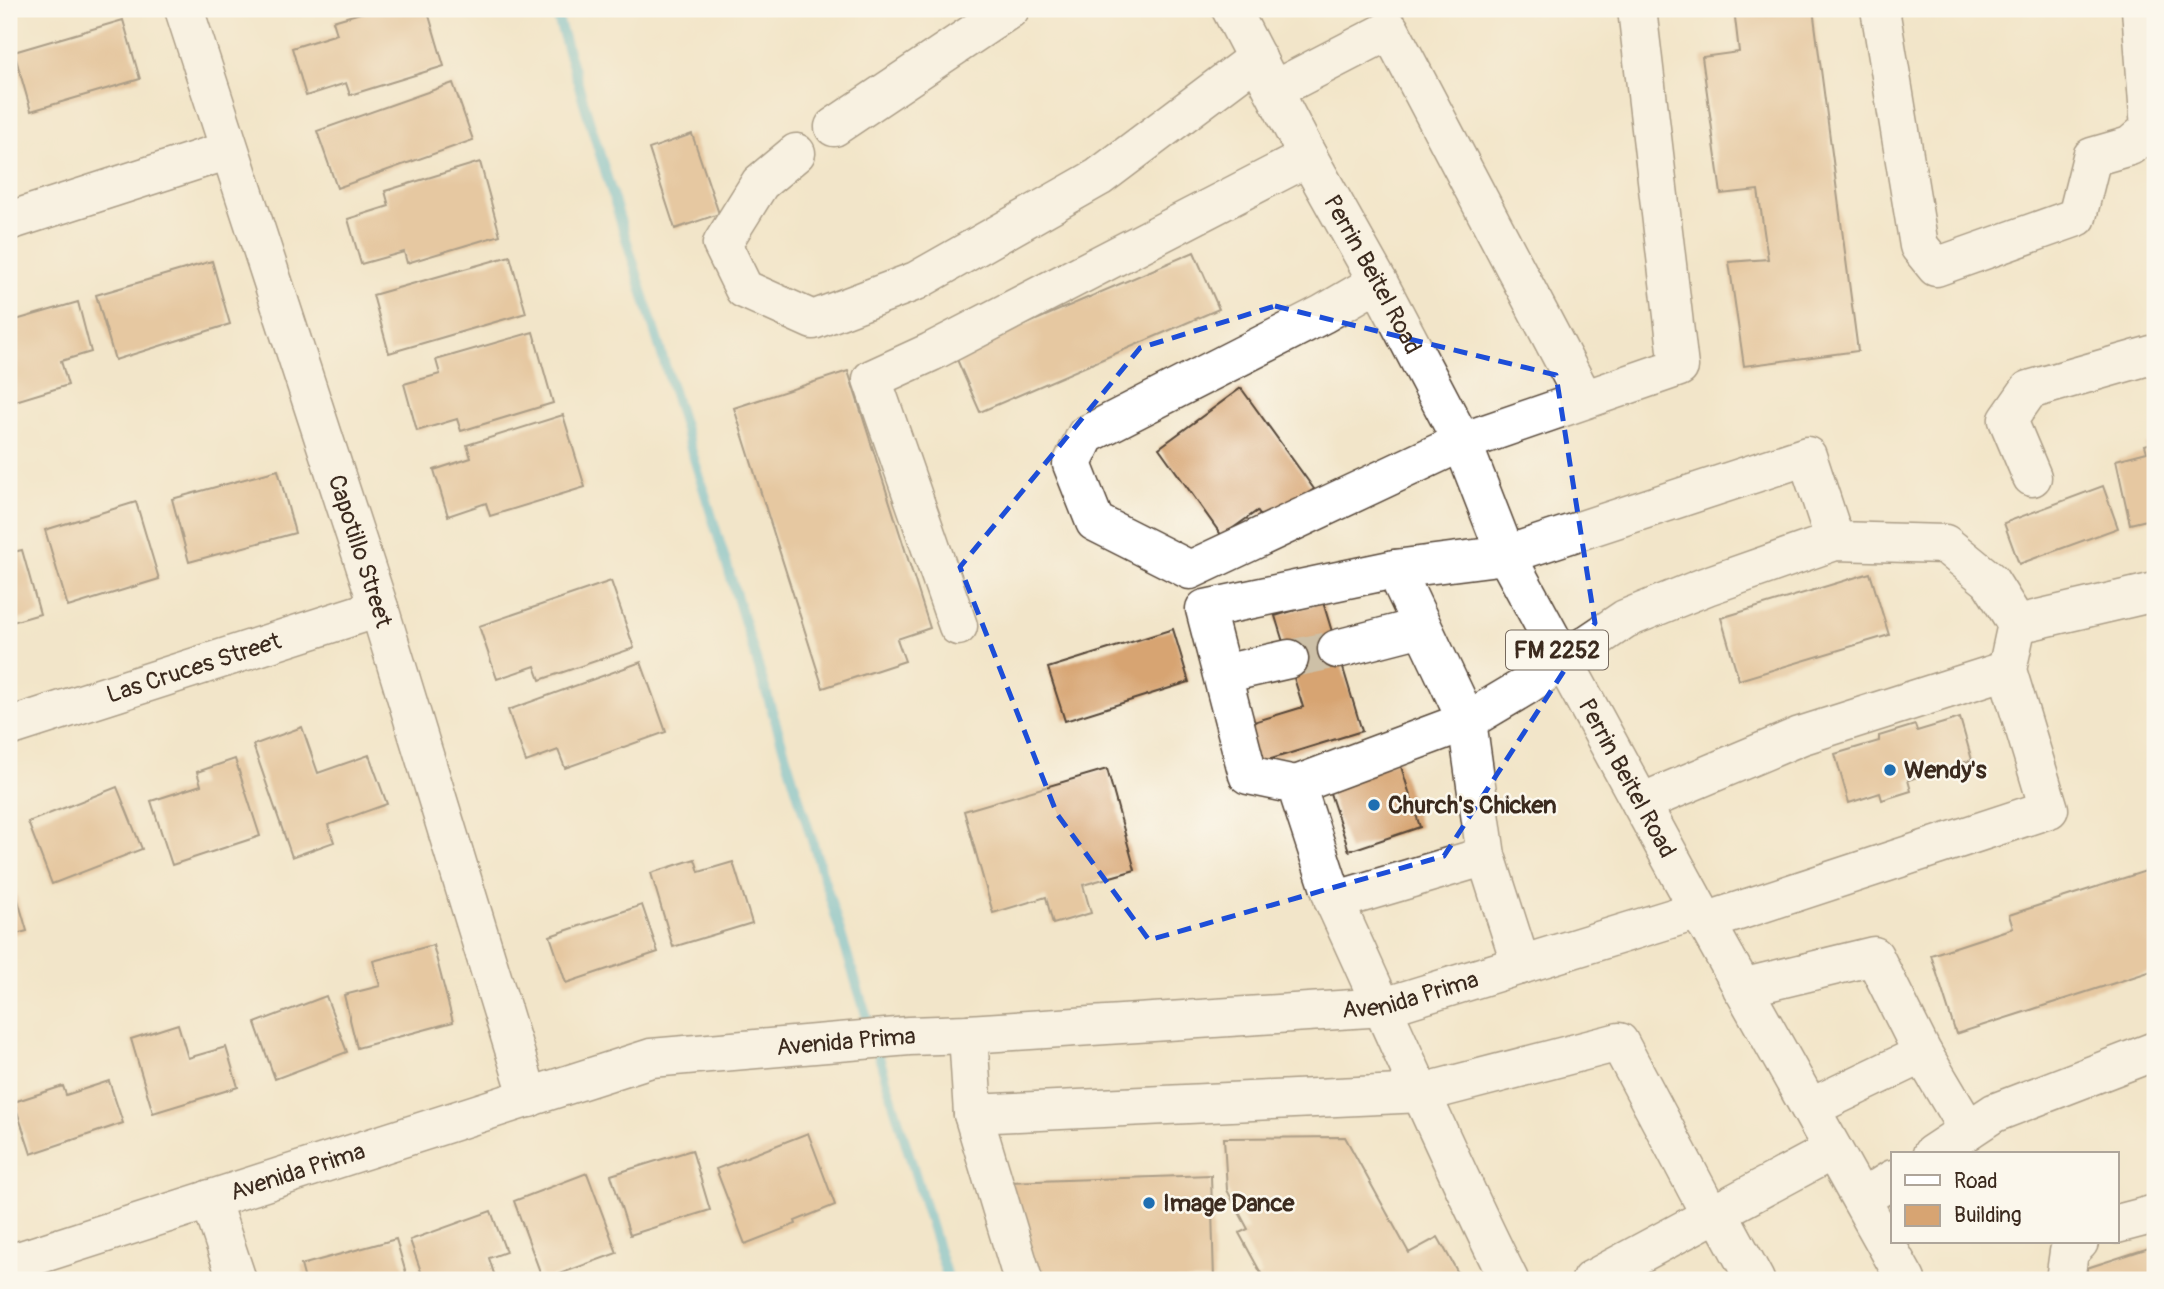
<svg xmlns="http://www.w3.org/2000/svg" width="2164" height="1289" viewBox="0 0 2164 1289" font-family="Pangolin,sans-serif">
	<style>
		.lines { fill: none; stroke-linecap: round; stroke-linejoin: round }
		.stream { stroke: #51b6cf; stroke-width: 10 }
		.building { fill: #d7a472 }
		.minor-tunnel { stroke: #cdc0a7; stroke-width: 38; stroke-dasharray: 38 19; stroke-linecap: butt }
		.minor-casing { stroke: #564638; stroke-width: 41 }
		.major-casing { stroke: #564638; stroke-width: 41 }
		.minor { stroke: #fff; stroke-width: 38 }
		.major { stroke: #fff; stroke-width: 38 }
		.marked { fill: none; stroke: #1d4ed8; stroke-width: 5; stroke-dasharray: 14 9; stroke-linejoin: round }
		.poi-dot { fill: #1f6fb2; stroke: #fbf7ec; stroke-width: 2.5 }
		.labels { text-anchor: middle; dominant-baseline: central; stroke-width: 5; stroke-linejoin: round; paint-order: stroke }
		.shield { fill: #fbf7ec; stroke: #75685c; stroke-width: 2 }
		.shield-label { font-size: 23px; font-weight: bold; fill: #3b2a1e }
		.street-label { font-size: 24px; fill: #3b2a1e; stroke: #fbf7ec }
		.poi-label { font-size: 24px; font-weight: bold; fill: #3b2a1e; stroke: #fbf7ec; text-anchor: start }
	</style>
	<rect width="100%" height="100%" fill="#fbf7ec"/>
	<filter id="ink" filterUnits="userSpaceOnUse"><feTurbulence type="fractalNoise" baseFrequency=".0143" numOctaves="2"/><feDisplacementMap in="SourceGraphic" scale="14" xChannelSelector="R" yChannelSelector="G"/><feConvolveMatrix kernelMatrix="1 2 1 2 8 2 1 2 1" color-interpolation-filters="sRGB"/></filter>
	<filter id="wash" filterUnits="userSpaceOnUse"><feTurbulence type="fractalNoise" baseFrequency=".00686" numOctaves="4" result="noise"/><feDisplacementMap in="SourceGraphic" scale="28" xChannelSelector="R" yChannelSelector="G"/><feGaussianBlur stdDeviation="1.57" result="paint"/><feColorMatrix in="noise" values="0 0 0 0 0 0 0 0 0 0 0 0 0 0 0 0 0 1.4 0 .05"/><feComposite in="paint" operator="in"/></filter>
	<g filter="url(#wash)">
		<rect width="100%" height="100%" fill="#f2e5c9"/>
		<g class="lines">
			<path class="stream" d="M 555,9 L 948,1280"/>
		</g>
		<g id="blocks">
			<path class="building" d="M 374,9 L 427,9 L 444,66 L 350,95 L 346,83 L 306,96 L 292,48 L 337,34 L 333,21 Z
				M 1734,9 L 1813,9 L 1858,351 L 1744,366 L 1729,262 L 1768,259 L 1758,190 L 1721,194 L 1702,57 L 1739,52 Z
				M 123,20 L 140,79 L 31,111 L 14,52 Z
				M 453,83 L 473,140 L 337,188 L 317,131 Z
				M 692,134 L 719,214 L 675,229 L 649,149 Z
				M 480,162 L 500,235 L 407,263 L 404,252 L 361,264 L 348,219 L 389,206 L 385,191 Z
				M 1194,252 L 1219,309 L 980,412 L 955,355 Z
				M 510,256 L 526,313 L 389,353 L 373,295 Z
				M 212,261 L 230,324 L 115,360 L 96,295 Z
				M 78,302 L 91,352 L 61,361 L 68,385 L 9,403 L 9,322 Z
				M 533,332 L 553,403 L 461,431 L 457,419 L 417,431 L 404,384 L 440,374 L 436,360 Z
				M 848,371 L 930,628 L 897,639 L 905,661 L 823,688 L 734,408 Z
				M 1241,388 L 1314,489 L 1266,524 L 1257,511 L 1222,536 L 1159,448 Z
				M 563,415 L 585,487 L 490,516 L 486,503 L 448,516 L 434,470 L 471,458 L 467,445 Z
				M 2155,442 L 2155,518 L 2130,524 L 2116,460 L 2147,452 L 2145,445 Z
				M 278,470 L 295,533 L 189,562 L 172,499 Z
				M 2103,486 L 2118,528 L 2019,564 L 2004,523 Z
				M 136,502 L 159,579 L 68,607 L 45,530 Z
				M 22,550 L 40,614 L 9,623 L 9,553 Z
				M 1870,573 L 1889,635 L 1739,680 L 1721,618 Z
				M 611,581 L 634,648 L 540,680 L 535,666 L 497,679 L 479,626 Z
				M 1323,602 L 1362,731 L 1255,764 L 1244,725 L 1303,707 L 1275,616 Z
				M 1173,629 L 1189,682 L 1065,721 L 1048,668 Z
				M 641,662 L 666,732 L 565,768 L 558,750 L 526,762 L 508,710 Z
				M 1960,718 L 1972,760 L 1908,780 L 1911,791 L 1882,800 L 1880,793 L 1849,803 L 1835,754 L 1879,741 L 1879,736 L 1915,725 L 1917,731 Z
				M 302,727 L 318,773 L 369,755 L 387,804 L 328,825 L 334,842 L 292,857 L 253,745 Z
				M 235,759 L 260,836 L 172,865 L 151,801 L 201,785 L 197,772 Z
				M 1399,760 L 1420,827 L 1349,851 L 1327,784 Z
				M 1107,769 L 1135,870 L 1083,885 L 1091,913 L 1053,924 L 1046,897 L 993,913 L 964,811 Z
				M 117,787 L 142,849 L 52,884 L 28,822 Z
				M 695,859 L 699,872 L 733,862 L 752,923 L 673,947 L 651,873 Z
				M 2155,868 L 2155,970 L 1956,1034 L 1931,955 L 2013,928 L 2009,915 Z
				M 9,869 L 27,931 L 9,936 Z
				M 642,905 L 658,952 L 566,983 L 550,936 Z
				M 433,945 L 453,1022 L 357,1048 L 344,995 L 380,986 L 373,961 Z
				M 326,996 L 347,1052 L 275,1079 L 255,1023 Z
				M 178,1024 L 188,1058 L 226,1047 L 238,1087 L 153,1113 L 131,1039 Z
				M 109,1081 L 123,1123 L 31,1154 L 14,1102 L 63,1086 L 66,1095 Z
				M 808,1133 L 835,1205 L 795,1221 L 796,1224 L 745,1244 L 716,1169 Z
				M 1345,1137 L 1409,1253 L 1438,1237 L 1462,1280 L 1252,1280 L 1262,1275 L 1239,1233 L 1248,1229 L 1227,1190 L 1224,1138 Z
				M 692,1150 L 710,1210 L 630,1235 L 611,1175 Z
				M 587,1173 L 617,1253 L 543,1280 L 514,1201 Z
				M 1211,1175 L 1214,1280 L 1039,1280 L 1008,1182 Z
				M 491,1211 L 506,1252 L 489,1258 L 496,1280 L 424,1280 L 410,1240 Z
				M 396,1239 L 408,1280 L 305,1280 L 301,1265 Z
				M 2155,1246 L 2155,1280 L 2091,1280 L 2087,1268 Z"/>
		</g>
	</g>
	<g filter="url(#ink)">
		<use href="#blocks" fill-opacity="0" stroke="#564638" stroke-width="2"/>
		<g class="lines">
			<path class="minor-tunnel" d="M 1289,659 L 1337,649"/>
			<defs>
				<g id="minor">
					<path id="s1" d="M 184,9 L 379,608 L 529,1098"/>
					<path d="M 1880,9 L 1919,246 L 1936,267 L 2077,217 L 2092,157 L 2130,146 L 2150,129 L 2141,9"/>
					<path d="M 1274,90 L 1390,30 L 1584,399"/>
					<path d="M 834,127 L 1010,9"/>
					<path d="M 796,153 L 760,183 L 722,244 L 744,289 L 813,320 L 916,281 L 1099,177 L 1257,58"/>
					<path d="M 9,221 L 229,150"/>
					<path d="M 1378,282 L 1323,314 L 1086,435 L 1072,464 L 1095,522 L 1190,570 L 1462,442 L 1679,367 L 1637,9"/>
					<path d="M 2032,477 L 2008,420 L 2029,390 L 2155,354"/>
					<path d="M 958,626 L 872,379 L 931,352 L 1308,157"/>
					<path d="M 1337,649 L 1422,627"/>
					<path d="M 1223,674 L 1289,659"/>
					<path id="s2" d="M 9,727 L 379,608"/>
					<path d="M 1296,785 L 1467,721 L 1395,569"/>
					<path d="M 1641,803 L 1800,736 L 2007,670"/>
					<path d="M 1486,856 L 1334,901 L 1296,785 L 1248,775 L 1205,609 L 1395,569 L 1506,555 L 1807,456 L 1835,541"/>
					<path d="M 1334,901 C 1392,1027 1447,1156 1509,1280"/>
					<path d="M 1705,922 L 2049,809 L 2007,670 L 2017,624"/>
					<path d="M 1521,965 L 1486,856 L 1467,721 L 1524,687 L 1625,619 L 1707,586 L 1835,541 L 1945,544 L 1990,581 L 2017,624 L 2155,592"/>
					<path d="M 1742,988 L 1874,956 L 1923,1054 L 1810,1108"/>
					<path d="M 968,1034 L 973,1114 L 1422,1093 L 1619,1042 L 1711,1216"/>
					<path d="M 1923,1054 L 1968,1130"/>
					<path d="M 973,1114 L 1023,1280"/>
					<path d="M 1932,1154 L 1994,1113 L 2155,1051"/>
					<path d="M 210,1199 L 237,1280"/>
					<path d="M 1861,1199 L 1893,1179"/>
					<path d="M 1718,1212 L 1755,1280"/>
					<path d="M 2117,1224 L 2155,1214"/>
					<path id="s3" d="M 9,1264 L 651,1058 L 909,1036 L 968,1034 L 1384,1007 L 1699,910"/>
					<path d="M 1591,1280 L 1833,1150"/>
					<path d="M 2065,1280 L 2069,1252 L 2079,1242"/>
				</g>
				<g id="major">
					<path id="s4" d="M 1231,9 L 1308,157 L 1378,282 L 1462,442 L 1506,555 L 1699,910 L 1906,1280"/>
				</g>
			</defs>
			<use href="#minor" class="minor-casing"/>
			<use href="#major" class="major-casing"/>
			<use href="#minor" class="minor"/>
			<use href="#major" class="major"/>
		</g>
	</g>
	<path d="M0 0H2164V1289H0ZM 1275,306 L 1556,375 L 1595,623 L 1444,856 L 1149,940 L 1057,814 L 960,567 L 1140,348 Z" fill="#f2e5c9" fill-opacity=".55" fill-rule="evenodd"/>
	<path class="marked" d="M 1275,306 L 1556,375 L 1595,623 L 1444,856 L 1149,940 L 1057,814 L 960,567 L 1140,348 Z"/>
	<g class="poi-dot">
		<circle cx="1890" cy="770" r="7"/>
		<circle cx="1374" cy="805" r="7"/>
		<circle cx="1149" cy="1203" r="7"/>
	</g>
	<g class="labels">
		<rect class="shield" x="1506" y="630.5" width="102" height="39" rx="5"/>
		<g class="shield-label">
			<text x="1557" y="650">FM 2252</text>
		</g>
		<g class="street-label">
			<text stroke="none"><textPath href="#s4" startOffset="301">Perrin Beitel Road</textPath></text>
			<text stroke="none"><textPath href="#s1" startOffset="570">Capotillo Street</textPath></text>
			<text stroke="none"><textPath href="#s2" startOffset="194">Las Cruces Street</textPath></text>
			<text stroke="none"><textPath href="#s4" startOffset="866">Perrin Beitel Road</textPath></text>
			<text stroke="none"><textPath href="#s3" startOffset="1437">Avenida Prima</textPath></text>
			<text stroke="none"><textPath href="#s3" startOffset="870">Avenida Prima</textPath></text>
			<text stroke="none"><textPath href="#s3" startOffset="303">Avenida Prima</textPath></text>
		</g>
		<g class="poi-label">
			<text x="1904" y="770">Wendy's</text>
			<text x="1388" y="805">Church's Chicken</text>
			<text x="1163" y="1203">Image Dance</text>
		</g>
	</g>
	<rect width="2164" height="1289" fill="none" stroke="#fbf7ec" stroke-width="35"/>
	<rect x="1891" y="1152" width="228" height="91" fill="#fbf7ec" stroke="#aea59a" stroke-width="2"/>
	<rect x="1905" y="1175" width="35" height="10" fill="#ffffff" stroke="#aea59a" stroke-width="2"/>
	<text x="1954" y="1188" font-size="21" fill="#3b2a1e">Road</text>
	<rect x="1905" y="1205" width="35" height="21" fill="#d7a472" stroke="#aea59a" stroke-width="2"/>
	<text x="1954" y="1222" font-size="21" fill="#3b2a1e">Building</text>
</svg>
